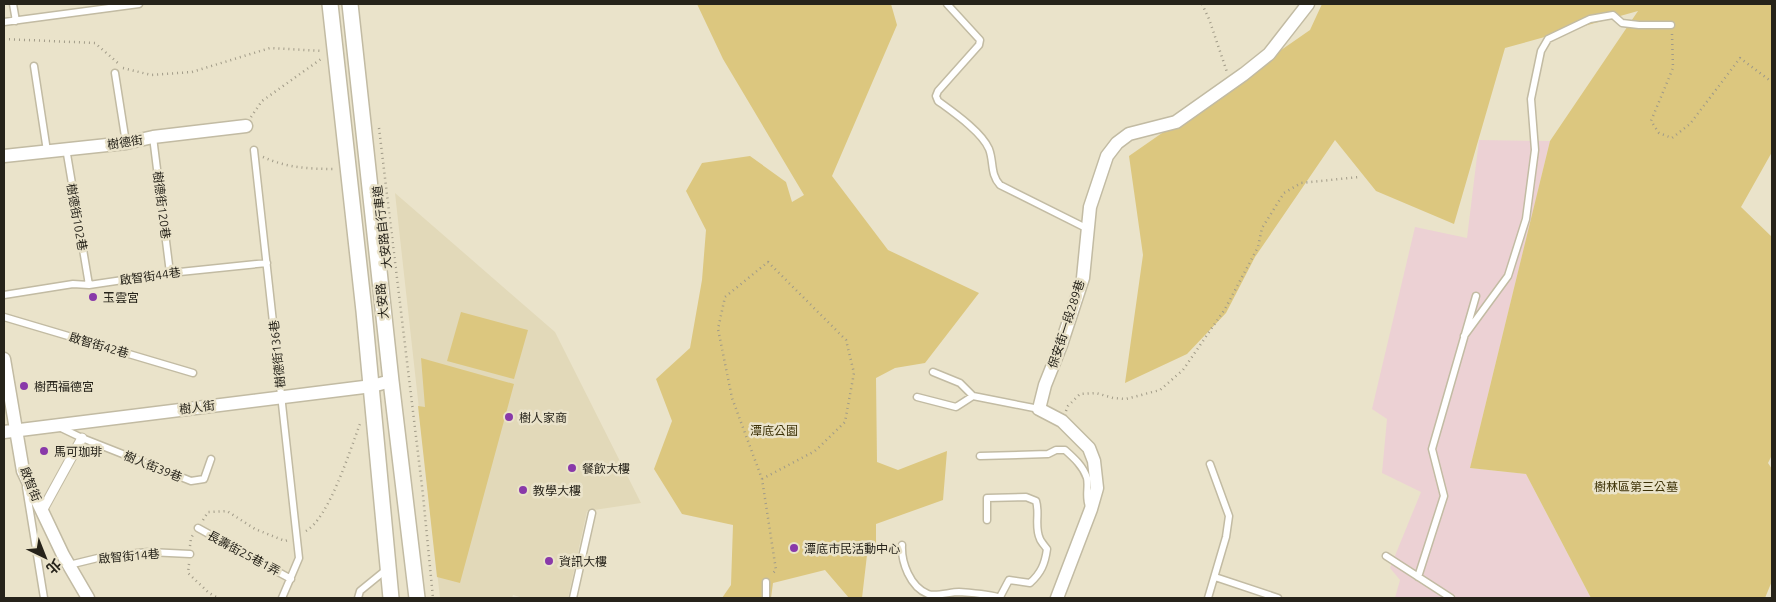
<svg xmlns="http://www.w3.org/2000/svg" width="1776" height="602" viewBox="0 0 1776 602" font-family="Ubuntu,'Noto Sans TC',sans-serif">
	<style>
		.industrial { fill: #ecd1d4 }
		.built { fill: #e2d9b9 }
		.green { fill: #dcc77f }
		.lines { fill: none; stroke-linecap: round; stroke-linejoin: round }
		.service-casing { stroke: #c2bba3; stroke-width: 9 }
		.pedestrian-casing { stroke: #c2bba3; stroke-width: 11 }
		.minor-casing { stroke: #c2bba3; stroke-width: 15 }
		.tertiary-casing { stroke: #c2bba3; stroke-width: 18 }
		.path { stroke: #a19b88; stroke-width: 2.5; stroke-dasharray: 1 4; stroke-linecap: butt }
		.service { stroke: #fff; stroke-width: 6 }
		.pedestrian { stroke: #fff; stroke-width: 9 }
		.minor { stroke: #fff; stroke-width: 12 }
		.tertiary { stroke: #fff; stroke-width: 15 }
		.poi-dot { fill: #8939a9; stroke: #eae3ca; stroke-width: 2 }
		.labels { text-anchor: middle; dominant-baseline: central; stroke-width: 5; stroke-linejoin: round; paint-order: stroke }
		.street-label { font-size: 12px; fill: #26231a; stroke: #eae3ca }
		.poi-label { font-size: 12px; fill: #26231a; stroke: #eae3ca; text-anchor: start }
		.park-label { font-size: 12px; fill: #3c3106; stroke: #eae3ca }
	</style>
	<rect width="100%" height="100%" fill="#eae3ca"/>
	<path class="industrial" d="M 1479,140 L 1550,141 L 1470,468 L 1526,474 L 1591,598 L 1395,598 L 1400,580 L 1390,568 L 1421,492 L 1382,473 L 1387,419 L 1372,409 L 1415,227 L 1467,238 Z"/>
	<path class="built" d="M 395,193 L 555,332 L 641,503 L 587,511 L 568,598 L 523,598 L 513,595 L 512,598 L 440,598 Z"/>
	<path class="green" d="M 697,4 L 891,4 L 897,25 L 832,176 L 888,250 L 979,293 L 925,363 L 895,368 L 876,378 L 877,462 L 898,470 L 947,451 L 943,500 L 876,524 L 876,543 L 867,555 L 862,598 L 849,598 L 825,570 L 773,583 L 771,598 L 722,598 L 731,585 L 733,525 L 682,514 L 654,469 L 672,421 L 656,379 L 690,348 L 702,280 L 706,230 L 686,191 L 702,163 L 750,156 L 786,182 L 792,202 L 804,195 L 723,59 Z
		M 1322,4 L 1772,4 L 1772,152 L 1741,207 L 1772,237 L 1772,455 L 1768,463 L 1772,469 L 1772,581 L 1765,598 L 1591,598 L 1526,474 L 1470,468 L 1550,141 L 1638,11 L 1505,48 L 1454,224 L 1376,191 L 1335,140 L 1255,257 L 1226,313 L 1187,354 L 1125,383 L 1143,255 L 1129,156 L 1310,30 Z
		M 461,312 L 528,330 L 514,379 L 447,361 Z
		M 421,358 L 514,384 L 460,583 L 437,577 L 418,406 L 425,407 Z"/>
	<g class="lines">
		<defs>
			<path id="service" d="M 13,4 L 16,21
				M 947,4 L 980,40 L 979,45 L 938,91 L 936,96 L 938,101 C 953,112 982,132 989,149 C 994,162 990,174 1000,185 L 1088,229
				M 4,22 L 139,4
				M 34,66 L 47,151
				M 115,73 L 126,143
				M 153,137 L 170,273
				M 66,148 L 89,285
				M 254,150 L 299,558 L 282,598
				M 4,295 L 73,284 L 89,285 L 170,273 L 267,263
				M 4,317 L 193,373
				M 1464,336 L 1508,276 L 1526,219 L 1535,150 L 1531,99 L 1541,51 L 1548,39 L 1590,19 L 1613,15 L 1622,23 L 1639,25 L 1671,25
				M 933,372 L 960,383 L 973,396
				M 917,397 L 956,407 L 973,396 L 1039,409
				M 59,427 L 82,438 L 191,481 L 204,479 L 211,459
				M 980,456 L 1048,454 L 1056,450 L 1065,450 C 1074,458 1083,466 1087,478 C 1089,487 1085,497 1089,506
				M 26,487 L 44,598
				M 987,520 L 987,498 L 1026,497 L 1036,501 C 1040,513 1034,527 1040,539 C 1041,542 1045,546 1047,549 C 1045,564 1041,573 1030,583 L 1009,580 L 1000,597
				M 198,528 L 291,579
				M 902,545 C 901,562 910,587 928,594 C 936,597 950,592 959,592 C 972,593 989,594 1001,598
				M 1386,556 L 1451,598
				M 69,565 L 106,556 L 149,552 L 190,554
				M 1215,577 L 1278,598
				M 1418,577 L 1444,496 L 1432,449 L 1476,296
				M 766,582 L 766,598
				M 358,598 L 360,591 L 387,569
				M 573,598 L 592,513
				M 1208,598 L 1226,537 L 1229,516 L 1210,464"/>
			<path id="pedestrian" d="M 42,511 L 82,438"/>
			<path id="minor" d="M 4,156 L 126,143 L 153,137 L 246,126
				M 4,359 L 23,471 L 63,555 L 88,598
				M 4,432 L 372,386 L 391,381
				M 1057,598 L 1091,509 L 1097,488 L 1094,461 L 1089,448 L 1062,421 L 1039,409 L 1045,385 L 1061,345 L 1083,278 L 1090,207 L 1107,156 L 1117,143 L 1129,134 L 1176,122 L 1244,74 L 1269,54 L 1308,4"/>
			<path id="tertiary" d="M 330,4 L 364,311 L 391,598
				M 350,4 L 391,381 L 417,598"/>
		</defs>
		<use href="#service" class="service-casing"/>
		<use href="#pedestrian" class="pedestrian-casing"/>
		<use href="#minor" class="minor-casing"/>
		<use href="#tertiary" class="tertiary-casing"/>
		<path class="path" d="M 1202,4 L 1209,19 L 1227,72
			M 1672,34 L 1673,68 L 1651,121 L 1659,133 L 1672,138 L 1690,124 L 1740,58 L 1772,82
			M 4,39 L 95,43 L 119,64
			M 123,68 L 151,75 L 192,72 L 270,48 L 323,51
			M 251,117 L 262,101 L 321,59
			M 379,128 L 423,495 L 433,598
			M 263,157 C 287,168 310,169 336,169
			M 1066,411 L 1068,406 L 1080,394 L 1096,393 L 1113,398 L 1126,399 L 1160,390 L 1183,370 L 1225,309 L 1258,247 L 1262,228 L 1284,193 L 1301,183 L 1359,177
			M 762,479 L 815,451 L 845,422 L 854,373 L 846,340 L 768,262 L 725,297 L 718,329 L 732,398 L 762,479 L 776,570 L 771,575
			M 203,520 L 208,512 L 227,511 L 255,529 L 285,541 L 288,540
			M 306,531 C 329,518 350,450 360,424
			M 190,546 L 191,538 L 193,535
			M 189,564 L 188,573 L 209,593 L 218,598"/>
		<use href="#service" class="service"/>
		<use href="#pedestrian" class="pedestrian"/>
		<use href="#minor" class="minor"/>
		<use href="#tertiary" class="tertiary"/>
	</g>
	<g class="poi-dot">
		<circle cx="93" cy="297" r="5"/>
		<circle cx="24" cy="386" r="5"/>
		<circle cx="509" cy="417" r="5"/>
		<circle cx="44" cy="451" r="5"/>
		<circle cx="572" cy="468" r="5"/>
		<circle cx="523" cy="490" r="5"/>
		<circle cx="794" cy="548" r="5"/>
		<circle cx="549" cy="561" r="5"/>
	</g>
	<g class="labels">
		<g class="street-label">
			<text transform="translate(125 142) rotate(-8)">樹德街</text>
			<text transform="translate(162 205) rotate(83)">樹德街120巷</text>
			<text transform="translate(77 217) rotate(80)">樹德街102巷</text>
			<text transform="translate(382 227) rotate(-97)">大安路自行車道</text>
			<text transform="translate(150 276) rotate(-8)">啟智街44巷</text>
			<text transform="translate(382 301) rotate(-96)">大安路</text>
			<text transform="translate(1066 324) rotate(-72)">保安街一段289巷</text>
			<text transform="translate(99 345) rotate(16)">啟智街42巷</text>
			<text transform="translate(277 354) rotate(-96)">樹德街136巷</text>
			<text transform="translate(197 407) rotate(-7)">樹人街</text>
			<text transform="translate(153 466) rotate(22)">樹人街39巷</text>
			<text transform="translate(31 484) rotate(68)">啟智街</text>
			<text transform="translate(244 553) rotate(28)">長壽街25巷1弄</text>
			<text transform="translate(129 556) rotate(-5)">啟智街14巷</text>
		</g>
		<g class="poi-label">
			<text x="103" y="297">玉雲宮</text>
			<text x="34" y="386">樹西福德宮</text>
			<text x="519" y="417">樹人家商</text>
			<text x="54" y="451">馬可珈琲</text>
			<text x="582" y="468">餐飲大樓</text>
			<text x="533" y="490">教學大樓</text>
			<text x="804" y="548">潭底市民活動中心</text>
			<text x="559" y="561">資訊大樓</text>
		</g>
		<g class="park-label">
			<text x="774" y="430">潭底公園</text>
			<text x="1636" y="486">樹林區第三公墓</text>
		</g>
	</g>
	<rect width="1776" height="602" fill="none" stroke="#26231a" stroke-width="10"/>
	<g transform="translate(45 557) rotate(137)" stroke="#eae3ca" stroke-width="4" paint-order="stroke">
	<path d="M0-4L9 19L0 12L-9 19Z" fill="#26231a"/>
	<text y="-8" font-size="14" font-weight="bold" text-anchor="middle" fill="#26231a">北</text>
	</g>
</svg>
